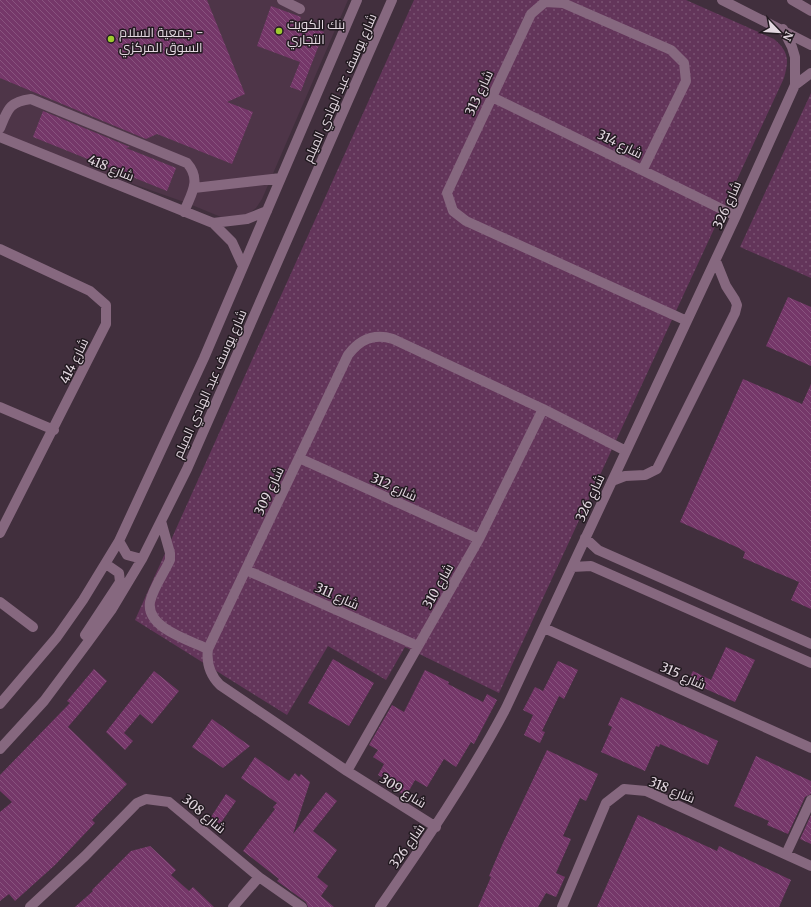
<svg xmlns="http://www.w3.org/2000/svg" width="811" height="907" viewBox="0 0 811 907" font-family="Merriweather,Cairo,serif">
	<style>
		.built { fill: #4e3548 }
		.grass { fill: url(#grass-dots) }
		.building { fill: url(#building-back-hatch) }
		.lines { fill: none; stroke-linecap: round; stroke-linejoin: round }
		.minor { stroke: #86687f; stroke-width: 10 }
		.poi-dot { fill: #9eca2f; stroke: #221a20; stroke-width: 1.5 }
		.labels { text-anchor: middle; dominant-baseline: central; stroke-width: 3; stroke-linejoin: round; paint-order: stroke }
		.poi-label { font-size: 13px; fill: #e3d7e0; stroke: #221a20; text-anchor: start }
		.street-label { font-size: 13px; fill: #e3d7e0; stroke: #221a20 }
	</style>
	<defs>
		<pattern id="grass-dots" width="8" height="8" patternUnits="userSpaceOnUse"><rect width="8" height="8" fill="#63355a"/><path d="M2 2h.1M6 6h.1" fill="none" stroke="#795271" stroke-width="1.8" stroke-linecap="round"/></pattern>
		<pattern id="building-back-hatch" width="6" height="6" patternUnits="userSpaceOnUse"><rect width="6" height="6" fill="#753769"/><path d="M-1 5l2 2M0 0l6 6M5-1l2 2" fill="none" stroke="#88537e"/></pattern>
	</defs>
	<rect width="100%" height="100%" fill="#412f3d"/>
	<path class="built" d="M 0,0 L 348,0 L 262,199 L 256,208 L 247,215 L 221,217 L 187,203 L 0,137 Z"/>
	<path class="grass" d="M 414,0 L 686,0 L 774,39 C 789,52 789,60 784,78 L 499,693 L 405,647 L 386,680 L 328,646 L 287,715 L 135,620 Z
		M 811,93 L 811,278 L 740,247 Z"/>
	<path class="building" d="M 0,0 L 207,0 L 245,94 L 227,102 L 253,112 L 232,164 L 157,134 L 146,139 L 0,78 Z
		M 271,6 L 301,17 L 299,22 L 324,32 L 301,91 L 290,87 L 300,62 L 257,46 Z
		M 43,111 L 130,147 L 126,148 L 176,168 L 167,191 L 33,137 Z
		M 788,297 L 811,307 L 811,366 L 766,346 Z
		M 743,379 L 802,404 L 811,384 L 811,609 L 791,600 L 799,582 L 743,558 L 745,552 L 739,548 L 680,522 Z
		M 726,647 L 755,660 L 735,702 L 688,681 L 693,671 L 711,680 Z
		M 333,659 L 374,683 L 349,726 L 308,703 Z
		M 558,661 L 578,670 L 564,699 L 559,696 L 542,731 L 545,732 L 540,743 L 524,735 L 533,715 L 523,710 L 535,687 L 543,691 Z
		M 94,669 L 107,681 L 68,727 L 127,784 L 92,820 L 95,823 L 55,865 L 15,901 L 9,894 L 0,901 L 0,812 L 12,802 L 0,791 L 0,775 L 70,703 L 67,701 Z
		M 425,670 L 449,682 L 448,684 L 483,702 L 487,694 L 497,700 L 474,744 L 471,742 L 456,767 L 444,759 L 427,787 L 415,780 L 406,796 L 392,788 L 394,784 L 378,775 L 384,764 L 373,757 L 378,750 L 369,745 L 392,705 L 404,712 Z
		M 154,671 L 179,691 L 152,724 L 140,714 L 124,733 L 133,741 L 125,750 L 106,732 Z
		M 621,697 L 718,741 L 708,765 L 660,744 L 659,747 L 656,746 L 645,771 L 601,752 L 612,727 L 608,725 Z
		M 212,719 L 250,746 L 223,768 L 192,747 Z
		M 547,750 L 598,774 L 586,801 L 580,798 L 563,836 L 571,839 L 556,873 L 565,877 L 556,897 L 546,893 L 538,907 L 478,907 L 491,877 L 489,876 L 503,843 Z
		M 756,756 L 811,781 L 811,794 L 805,797 L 788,834 L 767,825 L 769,821 L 734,806 Z
		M 255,757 L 289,781 L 295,773 L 299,777 L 301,774 L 310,782 L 293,834 L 326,792 L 337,801 L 313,831 L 337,850 L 317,877 L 328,886 L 321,896 L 334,907 L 308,907 L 306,902 L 277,881 L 279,879 L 243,851 L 275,809 L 273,807 L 277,803 L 241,778 Z
		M 226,794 L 236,801 L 220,824 L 211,817 Z
		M 638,815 L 717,851 L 719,846 L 791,880 L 779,907 L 597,907 Z
		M 811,815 L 811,844 L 800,839 Z
		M 150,846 L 176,870 L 171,875 L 189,891 L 193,887 L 214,907 L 75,907 L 93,891 L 92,890 L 131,851 Z"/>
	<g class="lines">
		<path class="minor" d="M 282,0 L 300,9
			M 722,0 L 811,45
			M 792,0 L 811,11
			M 795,85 L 811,73
			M 492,97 L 736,216
			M 0,128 C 8,109 9,102 31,99 L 187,163 C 202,180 191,194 184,212
			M 0,137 L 213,223 L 232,242 L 243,266
			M 643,169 L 686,81 L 684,63 L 671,50 L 563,3 L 545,2 L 531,14 L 447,193 L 453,211 L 466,221 L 687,321
			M 194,188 L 281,178
			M 213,223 L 247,219 L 267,211
			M 0,249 L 90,291 L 106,305 L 106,324 L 0,533
			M 0,407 L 54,430
			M 299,458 L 479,539
			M 612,481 L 625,476 L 645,475 L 657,469 L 735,313 L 737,305 L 735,300 L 726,286 L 716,261
			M 161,521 L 170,553 L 170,560 C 164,573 153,588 150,602 C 146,628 189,640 208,649
			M 585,538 L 598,550 L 811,644
			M 119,541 L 127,555 L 142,559
			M 572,567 L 591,566 L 811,663
			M 246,570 L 418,646
			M 0,602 L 33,627
			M 544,628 L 811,748
			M 85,635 L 120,582 L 119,573 L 106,564
			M 0,704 L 57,637 L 83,600 L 119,541 L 204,358 L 357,0
			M 0,749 L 44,701 L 88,642 L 112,609 L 142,559 L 187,469 L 392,0
			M 347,771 L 479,539 L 543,409
			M 436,827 L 347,771 L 220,685 C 210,675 206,664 208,649 L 348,355 C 360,339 374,333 393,339 L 543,409 L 626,451
			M 786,854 L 811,800
			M 259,877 L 302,907
			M 30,907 L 85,856 L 137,803 L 146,799 L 169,802 L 259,877 L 233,907
			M 380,907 C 425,842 469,778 506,708 L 736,216 L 795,85 L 795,57 L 792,47 L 783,29
			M 562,907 L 606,803 L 624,789 L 646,791 L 811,866"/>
	</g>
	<g class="poi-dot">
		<circle cx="279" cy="31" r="4"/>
		<circle cx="111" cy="39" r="4"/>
	</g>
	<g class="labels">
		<g class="poi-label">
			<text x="287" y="24">بنك الكويت<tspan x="287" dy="15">التجاري</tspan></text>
			<text x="119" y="32">جمعية السلام -<tspan x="119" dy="15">السوق المركزي</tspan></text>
		</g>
		<g class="street-label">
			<text transform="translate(340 88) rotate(-66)">شارع يوسف عبد الهادي الميلم</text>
			<text transform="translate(479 93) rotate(-65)">شارع 313</text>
			<text transform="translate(620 144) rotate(26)">شارع 314</text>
			<text transform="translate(111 168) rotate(22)">شارع 418</text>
			<text transform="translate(727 205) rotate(-66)">شارع 326</text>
			<text transform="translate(74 361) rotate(-64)">شارع 414</text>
			<text transform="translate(210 384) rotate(-66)">شارع يوسف عبد الهادي الميلم</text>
			<text transform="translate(394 487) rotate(24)">شارع 312</text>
			<text transform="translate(269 491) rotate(-65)">شارع 309</text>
			<text transform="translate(590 498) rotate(-65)">شارع 326</text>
			<text transform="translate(438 586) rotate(-61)">شارع 310</text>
			<text transform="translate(337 596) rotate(24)">شارع 311</text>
			<text transform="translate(683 676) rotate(24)">شارع 315</text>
			<text transform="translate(672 790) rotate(22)">شارع 318</text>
			<text transform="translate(403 791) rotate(32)">شارع 309</text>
			<text transform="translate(204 814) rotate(40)">شارع 308</text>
			<text transform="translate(407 846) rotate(-55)">شارع 326</text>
		</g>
	</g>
	<g transform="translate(779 32) rotate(115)" stroke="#221a20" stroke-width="3" paint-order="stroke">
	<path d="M0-3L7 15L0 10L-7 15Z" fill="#e3d7e0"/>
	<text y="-6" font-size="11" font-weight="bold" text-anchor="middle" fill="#e3d7e0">N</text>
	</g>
</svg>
